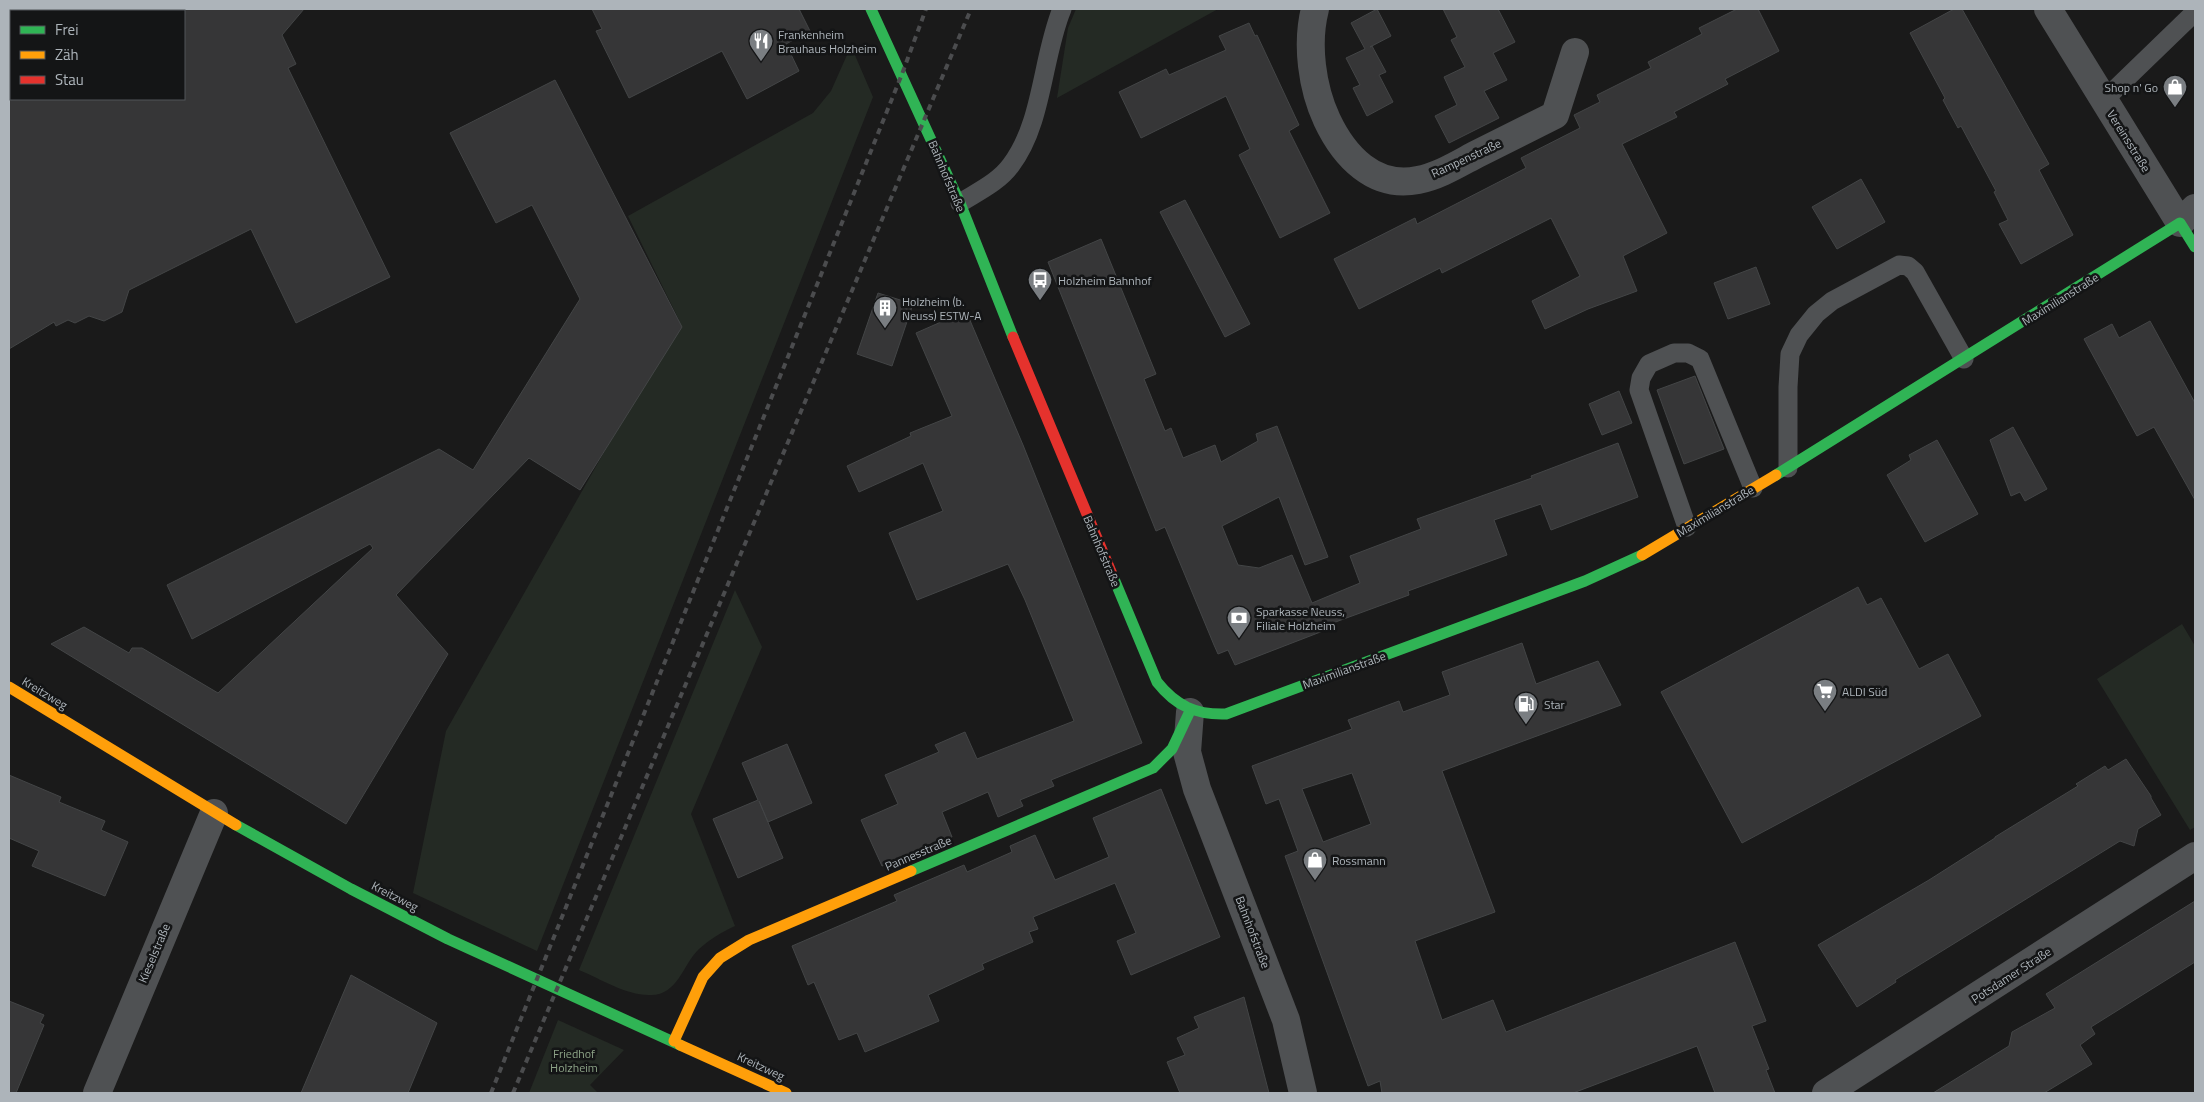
<svg xmlns="http://www.w3.org/2000/svg" width="2204" height="1102" viewBox="0 0 2204 1102" font-family="'Titillium Web',sans-serif">
	<style>
		.green { fill: #242a24 }
		.building { fill: #363637; stroke: #434546; fill-rule: evenodd }
		.lines { fill: none; stroke-linecap: round; stroke-linejoin: round }
		.lane { stroke: #4f5153; stroke-width: 19 }
		.street { stroke: #4f5153; stroke-width: 28 }
		.fast { stroke: #30b455; stroke-width: 11 }
		.slow { stroke: #ff9f0a; stroke-width: 11 }
		.jam { stroke: #e5322d; stroke-width: 11 }
		.rail { stroke: #4b4c4e; stroke-width: 4; stroke-dasharray: 6 5; stroke-linecap: butt }
		.labels { text-anchor: middle; dominant-baseline: central; stroke-width: 5; stroke-linejoin: round; paint-order: stroke }
		.poi-label { font-size: 12px; fill: #adb4ba; stroke: #141516; text-anchor: start }
		.street-label { font-size: 12px; fill: #adb4ba; stroke: #141516 }
		.park-label { font-size: 12px; fill: #8ca286; stroke: #141516 }
	</style>
	<rect width="100%" height="100%" fill="#1a1a1a"/>
	<path class="green" d="M 1076,9 L 1218,9 L 1057,98 L 1068,28 Z
		M 851,46 L 873,97 L 537,951 L 413,893 L 446,731 L 679,320 L 628,216 L 813,113 L 831,91 Z
		M 735,590 L 762,647 L 691,814 L 735,926 C 722,932 710,939 699,949 C 683,964 678,995 651,995 C 627,996 601,979 579,970 Z
		M 2182,624 L 2195,646 L 2195,827 L 2190,830 L 2097,679 Z
		M 558,1020 L 624,1050 L 590,1085 L 598,1093 L 529,1093 Z"/>
	<path class="building" d="M 184,9 L 304,9 L 282,35 L 296,64 L 288,68 L 390,277 L 296,323 L 251,229 L 129,290 L 122,312 L 104,321 L 89,316 L 75,323 L 68,320 L 56,326 L 54,322 L 9,349 L 9,99 L 184,99 Z
		M 592,9 L 799,9 L 810,31 L 786,44 L 799,71 L 747,99 L 722,51 L 629,98 L 596,31 L 602,29 Z
		M 1377,9 L 1391,36 L 1370,47 L 1372,46 L 1386,72 L 1379,75 L 1393,102 L 1367,116 L 1353,88 L 1360,85 L 1346,58 L 1365,49 L 1351,23 Z
		M 1443,9 L 1498,9 L 1515,42 L 1493,53 L 1507,80 L 1484,91 L 1499,118 L 1449,143 L 1435,116 L 1457,105 L 1444,77 L 1465,67 L 1451,40 L 1457,37 Z
		M 1737,9 L 1758,9 L 1779,51 L 1725,79 L 1728,84 L 1674,112 L 1677,117 L 1622,144 L 1667,233 L 1623,256 L 1637,291 L 1588,309 L 1545,329 L 1532,301 L 1580,276 L 1551,218 L 1442,273 L 1440,268 L 1359,309 L 1334,259 L 1415,218 L 1417,224 L 1526,168 L 1521,158 L 1580,128 L 1574,115 L 1600,102 L 1597,95 L 1651,68 L 1648,62 L 1702,34 L 1699,28 Z
		M 1954,9 L 1962,9 L 2049,164 L 2039,170 L 2073,235 L 2021,264 L 1999,224 L 2008,220 L 1994,192 L 1996,191 L 1961,126 L 1958,128 L 1943,100 L 1945,98 L 1910,33 Z
		M 1249,23 L 1255,36 L 1257,35 L 1299,125 L 1289,131 L 1330,213 L 1280,238 L 1239,155 L 1250,149 L 1226,96 L 1141,138 L 1119,92 L 1166,69 L 1169,75 L 1226,50 L 1219,36 Z
		M 555,80 L 682,327 L 580,490 L 529,458 L 396,595 L 448,654 L 346,824 L 51,644 L 84,627 L 129,653 L 132,648 L 142,648 L 218,693 L 373,548 L 370,544 L 192,639 L 167,585 L 439,449 L 473,470 L 580,299 L 532,205 L 496,223 L 450,133 Z
		M 1861,179 L 1885,222 L 1837,249 L 1812,207 Z
		M 1185,200 L 1250,324 L 1225,337 L 1160,212 Z
		M 1101,239 L 1156,374 L 1144,379 L 1165,431 L 1171,428 L 1183,458 L 1215,445 L 1221,462 L 1258,441 L 1256,434 L 1277,426 L 1328,557 L 1305,565 L 1279,497 L 1222,526 L 1238,565 L 1259,568 L 1292,555 L 1312,603 L 1360,583 L 1350,556 L 1421,529 L 1417,519 L 1532,478 L 1531,476 L 1618,443 L 1638,497 L 1551,530 L 1541,504 L 1494,520 L 1507,555 L 1408,591 L 1409,595 L 1322,627 L 1323,631 L 1235,665 L 1228,650 L 1218,654 L 1214,645 L 1165,527 L 1156,531 L 1048,262 Z
		M 1756,267 L 1770,304 L 1728,319 L 1714,283 Z
		M 878,293 L 913,304 L 892,366 L 857,354 Z
		M 966,311 L 1023,445 L 1142,743 L 1051,780 L 1054,786 L 1020,800 L 1023,806 L 998,817 L 988,792 L 942,812 L 952,837 L 882,866 L 861,820 L 898,804 L 885,775 L 939,752 L 935,745 L 965,732 L 977,759 L 1074,721 L 1025,600 L 1008,564 L 917,600 L 889,533 L 943,511 L 923,463 L 859,492 L 847,466 L 911,436 L 910,433 L 952,416 L 916,333 Z
		M 2150,321 L 2195,403 L 2195,500 L 2154,427 L 2137,436 L 2084,339 L 2112,324 L 2119,338 Z
		M 1695,376 L 1724,449 L 1684,464 L 1657,390 Z
		M 1619,391 L 1632,423 L 1602,435 L 1589,404 Z
		M 2013,427 L 2047,489 L 2025,501 L 2020,492 L 2011,496 L 1990,440 Z
		M 1937,440 L 1978,514 L 1925,542 L 1887,475 L 1911,460 L 1909,455 Z
		M 1858,587 L 1867,605 L 1881,598 L 1919,669 L 1948,654 L 1981,716 L 1742,843 L 1661,692 Z
		M 1522,643 L 1536,684 L 1598,661 L 1621,705 L 1442,771 L 1495,912 L 1415,941 L 1442,1020 L 1493,1000 L 1506,1032 L 1735,942 L 1766,1021 L 1752,1026 L 1769,1069 L 1766,1070 L 1775,1093 L 1715,1093 L 1697,1046 L 1573,1093 L 1382,1093 L 1380,1081 L 1368,1086 L 1285,856 L 1298,851 L 1279,799 L 1266,804 L 1252,766 L 1352,729 L 1348,720 L 1399,701 L 1403,712 L 1450,695 L 1442,672 ZM 1352,773 L 1371,824 L 1323,842 L 1302,789 Z
		M 787,744 L 812,803 L 768,822 L 759,801 L 783,858 L 738,878 L 713,819 L 758,800 L 742,763 Z
		M 2126,759 L 2151,796 L 2151,798 L 2161,815 L 2138,829 L 2134,846 L 2120,841 L 1895,980 L 1896,982 L 1857,1007 L 1818,945 L 1929,880 L 1995,838 L 1995,837 L 2078,786 L 2076,784 L 2105,766 L 2108,770 Z
		M 9,775 L 61,797 L 59,802 L 105,821 L 101,830 L 128,842 L 105,896 L 32,866 L 39,851 L 9,838 Z
		M 1161,789 L 1220,937 L 1131,975 L 1117,941 L 1136,933 L 1115,883 L 1033,917 L 1038,929 L 1029,932 L 1033,942 L 982,964 L 984,969 L 928,995 L 939,1021 L 865,1052 L 857,1033 L 839,1040 L 814,982 L 808,985 L 792,946 L 897,901 L 894,895 L 964,865 L 967,872 L 1012,852 L 1010,846 L 1035,835 L 1055,880 L 1109,857 L 1093,818 Z
		M 2195,901 L 2195,962 L 2091,1027 L 2095,1034 L 2080,1045 L 2092,1064 L 2044,1093 L 1933,1093 L 2009,1046 L 2012,1032 L 2055,1008 L 2046,994 Z
		M 351,975 L 437,1023 L 408,1093 L 301,1093 Z
		M 1244,997 L 1269,1093 L 1180,1093 L 1167,1062 L 1185,1055 L 1177,1038 L 1199,1028 L 1194,1017 Z
		M 9,1001 L 44,1015 L 40,1023 L 44,1025 L 16,1093 L 9,1093 Z"/>
	<g class="lines">
		<path class="lane" d="M 2104,100 L 2195,12
			M 960,203 C 977,192 999,182 1011,165 C 1043,123 1042,57 1062,9
			M 1788,468 L 1788,387 L 1790,354 L 1799,335 L 1816,314 L 1832,301 L 1899,265 L 1908,266 L 1915,272 L 1964,359
			M 1687,527 L 1639,390 L 1641,378 L 1649,364 L 1674,353 L 1688,353 L 1700,359 L 1753,488"/>
		<path class="street" d="M 1315,9 C 1306,44 1312,88 1327,120 C 1344,156 1374,189 1418,180 C 1439,176 1458,164 1477,154 C 1503,141 1529,128 1555,115 L 1575,52
			M 2048,9 L 2180,223 L 2195,208
			M 1190,712 L 1187,752 L 1197,789 L 1286,1020 L 1303,1093
			M 97,1093 L 214,813
			M 1826,1093 L 2195,856"/>
		<path class="fast" d="M 871,9 L 960,203 L 1013,337
			M 1776,475 L 2180,223 L 2195,247
			M 1112,574 L 1157,682 C 1176,706 1196,715 1226,714 L 1585,581 L 1642,555
			M 236,825 L 351,889 L 448,939 L 680,1045
			M 911,871 L 1153,768 L 1172,749 L 1190,711"/>
		<path class="slow" d="M 1642,555 L 1776,475
			M 9,687 L 236,825
			M 674,1041 L 703,977 L 720,958 L 749,940 L 911,871
			M 680,1045 L 786,1093"/>
		<path class="jam" d="M 1013,337 L 1112,574"/>
		<path class="rail" d="M 491,1093 L 902,74 L 926,9
			M 513,1093 L 971,9"/>
	</g>
	<defs>
		<symbol id="restaurant-pin" viewBox="-11 -11 22 30"><path d="M0 17L-7.5 6A9.5 9.5 0 1 1 7.5 6Z" fill="#7a7e82" stroke="#141516"/><path d="M-5-6h1v4h1v-4h1v4h1v-4h1v5L-1.5 .5V6h-2V.5L-5-1ZM5-6V6H3V1.5H1.5Q1.5-4 5-6Z" fill="#fff"/></symbol>
		<symbol id="shop-pin" viewBox="-11 -11 22 30"><path d="M0 17L-7.5 6A9.5 9.5 0 1 1 7.5 6Z" fill="#7a7e82" stroke="#141516"/><path d="M-5-2.5h2.3a2.7 3.5 0 0 1 5.4 0H5L5.5 6h-11ZM-1.5-2.5h3a1.5 2.3 0 0 0-3 0Z" fill="#fff"/></symbol>
		<symbol id="bus-pin" viewBox="-11 -11 22 30"><path d="M0 17L-7.5 6A9.5 9.5 0 1 1 7.5 6Z" fill="#7a7e82" stroke="#141516"/><path d="M-5-6H5V4H4V6H2V4H-2V6H-4V4H-5ZM-3.5-4V0h7V-4ZM-3.5 1.2v1.5H-2V1.2ZM2 1.2v1.5H3.5V1.2Z" fill="#fff"/></symbol>
		<symbol id="building-pin" viewBox="-11 -11 22 30"><path d="M0 17L-7.5 6A9.5 9.5 0 1 1 7.5 6Z" fill="#7a7e82" stroke="#141516"/><path d="M-4-6H4V6H1V3H-1V6H-4ZM-2.5-4.3h1.7v1.8h-1.7ZM.8-4.3h1.7v1.8H.8ZM-2.5-1h1.7V.8h-1.7ZM.8-1h1.7V.8H.8Z" fill="#fff"/></symbol>
		<symbol id="bank-pin" viewBox="-11 -11 22 30"><path d="M0 17L-7.5 6A9.5 9.5 0 1 1 7.5 6Z" fill="#7a7e82" stroke="#141516"/><path d="M-6-4H6V4H-6ZM0-2.3a2.3 2.3 0 1 0 0 4.6a2.3 2.3 0 1 0 0-4.6Z" fill="#fff"/></symbol>
		<symbol id="supermarket-pin" viewBox="-11 -11 22 30"><path d="M0 17L-7.5 6A9.5 9.5 0 1 1 7.5 6Z" fill="#7a7e82" stroke="#141516"/><path d="M-6-5.5h2.5l.6 2H6L4.5 2H-2.5L-4.4-4H-6ZM-1.5 3.2a1.3 1.3 0 1 0 .1 0ZM3 3.2a1.3 1.3 0 1 0 .1 0Z" fill="#fff"/></symbol>
		<symbol id="fuel-pin" viewBox="-11 -11 22 30"><path d="M0 17L-7.5 6A9.5 9.5 0 1 1 7.5 6Z" fill="#7a7e82" stroke="#141516"/><path d="M-5.5-6h7V0h2V4h1.3V-2.5L3-4.5l.8-.8L6-3V5H2.5V1h-1V6h-7ZM-4.2-4.7v3.2H.2V-4.7Z" fill="#fff"/></symbol>
	</defs>
	<g fill-rule="evenodd">
		<use href="#restaurant-pin" x="747" y="27" width="28" height="38"/>
		<use href="#shop-pin" x="2161" y="73" width="28" height="38"/>
		<use href="#bus-pin" x="1026" y="266" width="28" height="38"/>
		<use href="#building-pin" x="871" y="294" width="28" height="38"/>
		<use href="#bank-pin" x="1225" y="604" width="28" height="38"/>
		<use href="#supermarket-pin" x="1811" y="677" width="28" height="38"/>
		<use href="#fuel-pin" x="1512" y="690" width="28" height="38"/>
		<use href="#shop-pin" x="1301" y="846" width="28" height="38"/>
	</g>
	<g class="labels">
		<g class="poi-label">
			<text x="778" y="34">Frankenheim<tspan x="778" dy="14">Brauhaus Holzheim</tspan></text>
			<text x="2158" y="87" text-anchor="end">Shop n' Go</text>
			<text x="1058" y="280">Holzheim Bahnhof</text>
			<text x="902" y="301">Holzheim (b.<tspan x="902" dy="14">Neuss) ESTW-A</tspan></text>
			<text x="1256" y="611">Sparkasse Neuss,<tspan x="1256" dy="14">Filiale Holzheim</tspan></text>
			<text x="1842" y="691">ALDI Süd</text>
			<text x="1544" y="704">Star</text>
			<text x="1332" y="860">Rossmann</text>
		</g>
		<g class="street-label">
			<text transform="translate(2129 141) rotate(58)">Vereinsstraße</text>
			<text transform="translate(1466 158) rotate(-25)">Rampenstraße</text>
			<text transform="translate(947 176) rotate(67)">Bahnhofstraße</text>
			<text transform="translate(2060 299) rotate(-32)">Maximilianstraße</text>
			<text transform="translate(1715 511) rotate(-31)">Maximilianstraße</text>
			<text transform="translate(1102 551) rotate(67)">Bahnhofstraße</text>
			<text transform="translate(1344 670) rotate(-20)">Maximilianstraße</text>
			<text transform="translate(45 693) rotate(31)">Kreitzweg</text>
			<text transform="translate(918 853) rotate(-23)">Pannesstraße</text>
			<text transform="translate(395 896) rotate(27)">Kreitzweg</text>
			<text transform="translate(1253 932) rotate(69)">Bahnhofstraße</text>
			<text transform="translate(154 953) rotate(-67)">Kieselstraße</text>
			<text transform="translate(2011 975) rotate(-33)">Potsdamer Straße</text>
			<text transform="translate(761 1066) rotate(25)">Kreitzweg</text>
		</g>
		<g class="park-label">
			<text x="574" y="1053">Friedhof<tspan x="574" dy="14">Holzheim</tspan></text>
		</g>
	</g>
	<rect width="2204" height="1102" fill="none" stroke="#adb4ba" stroke-width="20"/>
	<rect x="10" y="10" width="175" height="90" fill="#141516" stroke="#515558"/>
	<rect x="20" y="26" width="25" height="8" fill="#30b455" stroke="#515558"/>
	<text x="55" y="35" font-size="15" fill="#adb4ba">Frei</text>
	<rect x="20" y="51" width="25" height="8" fill="#ff9f0a" stroke="#515558"/>
	<text x="55" y="60" font-size="15" fill="#adb4ba">Zäh</text>
	<rect x="20" y="76" width="25" height="8" fill="#e5322d" stroke="#515558"/>
	<text x="55" y="85" font-size="15" fill="#adb4ba">Stau</text>
</svg>
